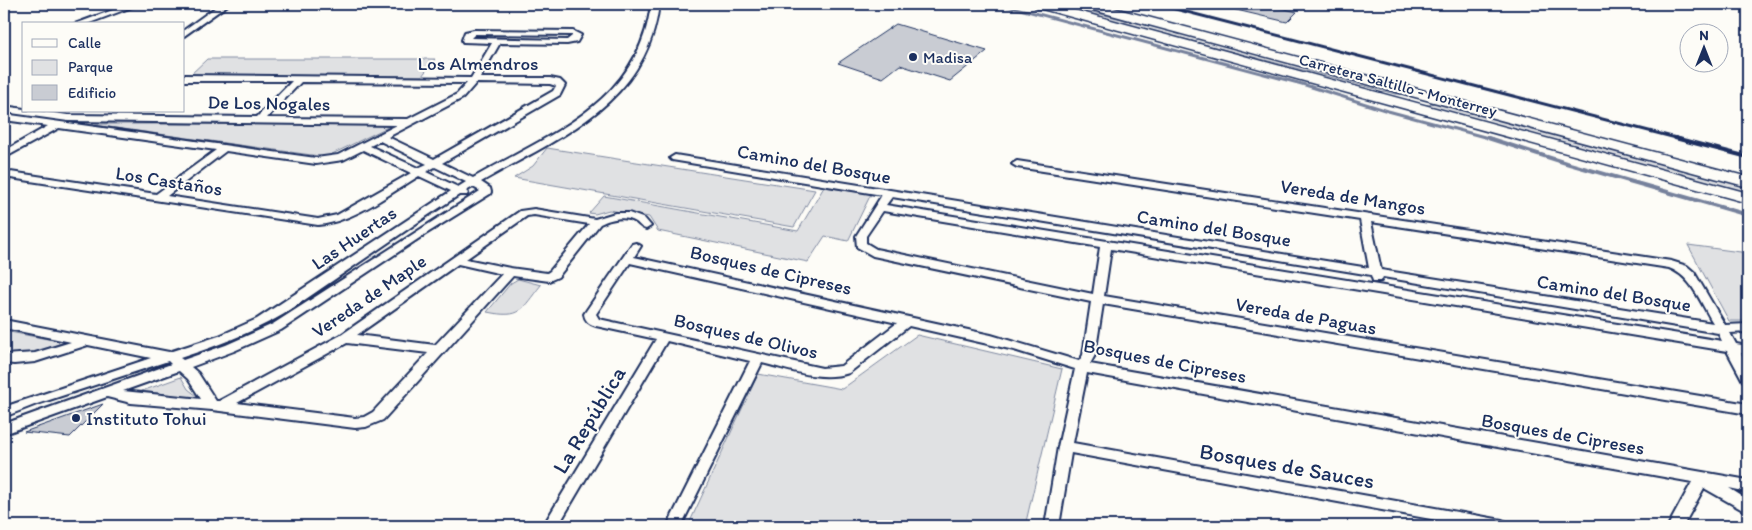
<svg xmlns="http://www.w3.org/2000/svg" width="1752" height="530" viewBox="0 0 1752 530" font-family="Itim,sans-serif">
	<style>
		.green { fill: #e0e1e3; stroke: #7e88a0 }
		.lines { fill: none; stroke-linecap: round; stroke-linejoin: round }
		.stream-far1 { stroke: #76819c; stroke-width: 3 }
		.stream { stroke: #76819c; stroke-width: 4 }
		.building { fill: #c9ccd3; stroke: #1b2f5e }
		.minor-casing { stroke: #1b2f5e; stroke-width: 4 }
		.primary-casing { stroke: #1b2f5e; stroke-width: 3 }
		.minor { fill: #fdfcf7; fill-rule: evenodd }
		.primary { fill: #fdfcf7; fill-rule: evenodd }
		.rail-far1 { stroke: #1b2f5e; stroke-width: 3 }
		.rail { stroke: #1b2f5e; stroke-width: 4 }
		.poi-dot { fill: #1b2f5e; stroke: #fdfcf7; stroke-width: 2 }
		.labels { text-anchor: middle; dominant-baseline: central; stroke-width: 4; stroke-linejoin: round; paint-order: stroke }
		.far-poi-label { font-size: 16px; fill: #1b2f5e; stroke: #fdfcf7; text-anchor: start }
		.far-street-label { font-size: 16px; fill: #1b2f5e; stroke: #fdfcf7 }
		.street-label { font-size: 19px; fill: #1b2f5e; stroke: #fdfcf7 }
		.poi-label { font-size: 19px; fill: #1b2f5e; stroke: #fdfcf7; text-anchor: start }
		.near-street-label { font-size: 22px; fill: #1b2f5e; stroke: #fdfcf7 }
	</style>
	<rect width="100%" height="100%" fill="#fdfcf7"/>
	<filter id="ink" filterUnits="userSpaceOnUse"><feTurbulence type="fractalNoise" baseFrequency=".02" numOctaves="2"/><feDisplacementMap in="SourceGraphic" scale="10" xChannelSelector="R" yChannelSelector="G"/><feConvolveMatrix kernelMatrix="1 2 1 2 8 2 1 2 1" color-interpolation-filters="sRGB"/></filter>
	<g filter="url(#ink)">
		<path class="green" d="M 1050,4 L 1059,4 L 1188,35 L 1404,94 L 1395,94 Z
			M 207,59 L 435,59 L 422,76 L 190,75 Z
			M 1436,102 L 1748,186 L 1748,193 L 1421,104 L 1429,105 Z
			M 87,124 L 394,124 L 326,157 Z
			M 547,148 L 815,190 L 794,227 L 514,178 L 533,166 Z
			M 824,187 L 871,194 L 848,241 L 825,236 L 808,262 L 658,231 L 649,217 L 609,210 L 595,214 L 589,213 L 604,196 L 798,231 Z
			M 1688,245 L 1748,253 L 1748,321 L 1729,321 Z
			M 518,279 L 541,285 C 521,310 521,319 487,312 L 511,283 Z
			M 4,331 L 64,342 L 25,357 L 4,354 Z
			M 917,335 L 1062,369 L 1025,526 L 688,526 L 758,374 L 842,389 Z
			M 181,377 L 188,389 L 201,399 L 142,391 Z"/>
		<g class="lines">
			<path class="stream-far1" d="M 1008,6 L 1302,84 L 1388,111 L 1492,139"/>
			<path class="stream" d="M 1488,138 L 1566,163 L 1748,215"/>
		</g>
		<path class="building" d="M 1229,4 L 1265,4 L 1297,12 L 1287,22 L 1228,8 Z
			M 896,24 L 987,51 L 950,81 L 900,65 L 883,78 L 838,63 Z
			M 103,404 L 70,437 L 24,432 Z"/>
		<g class="lines">
			<defs>
				<path id="minor" d="M 129,4 L 140,4 L 87,24 L 75,24 Z
					M 220,4 L 229,4 L 184,36 L 184,30 Z
					M 651,4 L 659,4 C 648,104 557,138 481,182 L 490,188 L 491,192 L 490,194 L 424,235 L 281,330 L 234,351 L 191,367 L 198,373 L 216,401 L 219,401 L 341,335 L 520,211 L 534,209 L 595,219 L 615,213 L 629,213 L 645,219 L 651,226 L 646,229 C 641,228 640,225 636,222 C 625,215 610,219 600,224 L 558,277 L 549,281 L 513,276 L 383,420 L 366,427 L 355,428 L 212,410 L 131,403 L 107,397 L 4,434 L 4,424 L 171,364 L 168,361 L 37,404 L 4,417 L 4,407 L 151,358 L 88,345 L 35,362 L 14,364 L 4,363 L 4,355 L 35,353 L 71,342 L 4,328 L 4,320 L 169,352 L 219,336 L 257,319 L 451,191 L 419,176 C 389,194 353,222 318,225 L 4,177 L 4,171 L 156,194 L 216,150 L 59,128 L 4,158 L 4,151 L 48,126 L 4,120 L 4,114 L 316,158 L 338,155 L 397,125 L 68,121 L 4,112 L 4,106 L 24,109 L 24,111 L 40,111 L 68,115 L 257,117 L 292,81 L 184,81 L 184,75 L 471,78 L 492,43 L 463,42 L 462,40 L 465,32 L 474,30 L 573,31 L 581,35 L 577,42 L 567,44 L 500,43 L 480,78 L 550,78 L 560,80 L 565,85 L 560,95 L 442,163 L 473,178 C 549,134 639,104 651,4 ZM 475,34 L 572,35 L 572,36 L 567,40 L 471,38 ZM 301,82 L 467,83 L 457,94 L 408,119 L 267,118 ZM 476,83 L 550,84 L 556,86 L 553,91 L 434,159 L 388,137 L 463,98 ZM 380,141 L 427,164 L 418,168 L 370,146 ZM 363,150 L 411,173 L 337,215 L 318,219 L 167,196 L 226,151 L 316,164 L 343,160 ZM 435,167 L 466,182 L 458,187 L 426,172 ZM 473,187 L 480,191 L 273,324 L 226,345 L 183,360 L 180,358 C 216,346 251,333 284,314 L 427,216 L 459,195 L 467,195 L 468,193 L 466,191 ZM 534,215 L 589,224 L 550,271 L 547,273 L 510,268 L 466,259 L 527,216 ZM 458,264 L 502,274 L 435,345 L 357,335 ZM 347,343 L 428,353 L 373,412 L 364,417 L 355,418 L 237,403 ZM 179,371 L 188,379 L 201,399 L 123,391 Z
					M 675,155 L 1369,268 L 1360,220 L 1017,167 L 1012,164 L 1017,161 L 1671,261 L 1687,266 L 1694,272 L 1725,325 L 1748,324 L 1748,332 L 1730,333 L 1736,344 L 1748,346 L 1748,354 L 1741,353 L 1748,367 L 1748,383 L 1743,381 L 1727,351 L 1111,249 L 1104,296 L 1748,404 L 1748,414 L 1103,304 L 1095,355 L 1090,364 L 1748,480 L 1748,492 L 1729,488 L 1748,500 L 1748,513 L 1704,488 L 1683,526 L 1668,526 L 1692,482 L 1087,373 L 1073,443 L 1502,520 L 1507,522 L 1509,526 L 1469,526 L 1071,453 L 1059,526 L 1045,526 L 1058,447 L 1075,369 L 1014,350 L 909,326 L 849,373 C 820,382 791,370 762,363 L 681,526 L 667,526 L 750,361 L 667,341 L 558,526 L 543,526 L 656,339 L 596,326 C 589,324 585,321 584,314 L 586,311 L 632,244 L 636,243 L 641,246 L 634,257 L 991,335 L 1079,361 L 1083,355 L 1091,302 L 873,256 L 857,247 L 856,236 L 882,195 L 672,160 L 670,158 ZM 892,197 L 1371,275 L 1373,281 L 1381,281 L 1383,277 L 1718,333 L 1722,341 L 886,205 ZM 883,211 L 1100,247 L 1093,294 L 876,249 L 866,243 L 866,236 ZM 1371,222 L 1669,268 C 1692,276 1701,304 1713,323 L 1381,270 ZM 630,263 L 897,323 L 841,366 L 822,368 L 599,319 L 596,314 Z"/>
				<path id="primary" d="M 1033,4 L 1052,4 L 1748,193 L 1748,203 L 1035,7 Z
					M 1080,4 L 1099,4 L 1748,177 L 1748,187 L 1082,7 Z"/>
			</defs>
			<use href="#minor" class="minor-casing"/>
			<use href="#primary" class="primary-casing"/>
			<use href="#minor" class="minor"/>
			<use href="#primary" class="primary"/>
			<path class="rail-far1" d="M 1156,4 L 1680,139"/>
			<path class="rail" d="M 1675,138 L 1748,157"/>
		</g>
	</g>
	<g class="poi-dot">
		<circle cx="913" cy="57" r="5"/>
		<circle cx="76" cy="418" r="5"/>
	</g>
	<g class="labels">
		<g class="far-poi-label">
			<text x="923" y="57">Madisa</text>
		</g>
		<g class="far-street-label">
			<text transform="translate(1398 85) rotate(15)">Carretera Saltillo - Monterrey</text>
		</g>
		<g class="street-label">
			<text x="478" y="63">Los Almendros</text>
			<text transform="translate(269 103) rotate(1)">De Los Nogales</text>
			<text transform="translate(814 164) rotate(10)">Camino del Bosque</text>
			<text transform="translate(169 181) rotate(9)">Los Castaños</text>
			<text transform="translate(1353 197) rotate(9)">Vereda de Mangos</text>
			<text transform="translate(1214 228) rotate(9)">Camino del Bosque</text>
			<text transform="translate(354 238) rotate(-34)">Las Huertas</text>
			<text transform="translate(771 270) rotate(13)">Bosques de Cipreses</text>
			<text transform="translate(1614 293) rotate(9)">Camino del Bosque</text>
			<text transform="translate(369 296) rotate(-34)">Vereda de Maple</text>
			<text transform="translate(1306 316) rotate(10)">Vereda de Paguas</text>
			<text transform="translate(746 336) rotate(13)">Bosques de Olivos</text>
			<text transform="translate(1165 361) rotate(11)">Bosques de Cipreses</text>
			<text transform="translate(1563 434) rotate(10)">Bosques de Cipreses</text>
		</g>
		<g class="poi-label">
			<text x="86" y="418">Instituto Tohui</text>
		</g>
		<g class="near-street-label">
			<text transform="translate(589 420) rotate(-59)">La República</text>
			<text transform="translate(1287 466) rotate(10)">Bosques de Sauces</text>
		</g>
	</g>
	<rect width="1752" height="530" fill="none" stroke="#fdfcf7" stroke-width="20"/>
	<rect x="10" y="10" width="1732" height="510" fill="none" stroke="#1b2f5e" stroke-width="2" filter="url(#ink)"/>
	<rect x="22" y="22" width="162" height="90" fill="#fdfcf7" stroke="#a3aaba"/>
	<rect x="32" y="39" width="25" height="8" fill="#fdfcf7" stroke="#a3aaba"/>
	<text x="68" y="48" font-size="15" fill="#1b2f5e">Calle</text>
	<rect x="32" y="60" width="25" height="15" fill="#e0e1e3" stroke="#a3aaba"/>
	<text x="68" y="72" font-size="15" fill="#1b2f5e">Parque</text>
	<rect x="32" y="85" width="25" height="15" fill="#c9ccd3" stroke="#a3aaba"/>
	<text x="68" y="98" font-size="15" fill="#1b2f5e">Edificio</text>
	<g transform="translate(1704 48)"><circle r="24" fill="#fdfcf7" stroke="#a3aaba"/>
	<path d="M0-4L9 19L0 12L-9 19Z" fill="#1b2f5e"/>
	<text y="-8" font-size="14" font-weight="bold" text-anchor="middle" fill="#1b2f5e">N</text>
	</g>
</svg>
